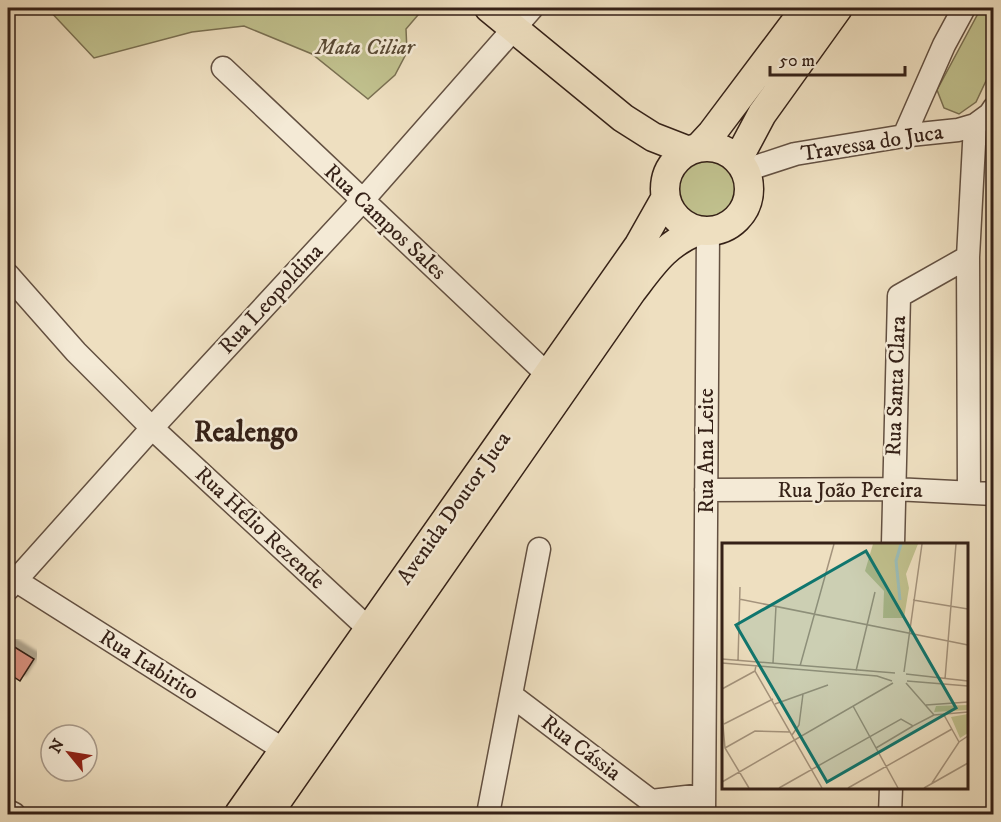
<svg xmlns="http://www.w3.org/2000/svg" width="1001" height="822" viewBox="0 0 1001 822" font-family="'IM FELL DW Pica',serif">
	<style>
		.green { fill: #c0c08d; stroke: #7a7052; stroke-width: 1.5 }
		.building { fill: #d7907d; stroke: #352117; stroke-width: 1.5; filter: url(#shadow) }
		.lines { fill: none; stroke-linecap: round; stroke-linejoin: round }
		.minor-casing { stroke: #635041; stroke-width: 25 }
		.major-casing { stroke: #352117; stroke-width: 31 }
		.minor { stroke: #f4ead6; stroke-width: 22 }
		.major { stroke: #eedfc0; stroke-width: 28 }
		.labels { text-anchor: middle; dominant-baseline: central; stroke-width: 5; stroke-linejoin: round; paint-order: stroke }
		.park-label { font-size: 22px; font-style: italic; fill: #584934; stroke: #f4ead6 }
		.street-label { font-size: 22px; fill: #352117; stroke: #f4ead6 }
		.district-label { font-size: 28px; font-weight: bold; fill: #352117; stroke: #f4ead6 }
		.inset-river { fill: none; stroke: #9abcb7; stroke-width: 3 }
		.inset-road { fill: none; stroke: #a4937c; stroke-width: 1.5 }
		.view { fill: #0f766e; fill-opacity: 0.15; stroke: #0f766e; stroke-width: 3 }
		.inset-edge { fill: none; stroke: #352117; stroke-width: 3 }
	</style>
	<defs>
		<filter id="shadow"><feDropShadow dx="5.5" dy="-5.5" stdDeviation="1.5" flood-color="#0004"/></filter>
	</defs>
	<rect width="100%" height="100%" fill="#eedfc0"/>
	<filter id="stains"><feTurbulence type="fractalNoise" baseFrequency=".00333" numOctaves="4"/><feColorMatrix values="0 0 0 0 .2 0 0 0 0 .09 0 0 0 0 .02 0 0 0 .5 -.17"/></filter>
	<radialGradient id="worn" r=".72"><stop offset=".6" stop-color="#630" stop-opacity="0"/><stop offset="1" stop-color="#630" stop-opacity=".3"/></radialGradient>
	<path class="green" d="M 47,8 L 424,8 L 406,29 L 407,52 L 395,75 L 368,99 L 312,54 L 244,26 L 192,32 L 94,58 Z
		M 981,8 L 993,8 L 993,66 L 976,102 L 959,114 L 944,108 L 937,90 Z
		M676 189a31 31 0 1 1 62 0a31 31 0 1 1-62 0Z"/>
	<path class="building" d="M 8,643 L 34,659 L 20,681 L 8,673 Z"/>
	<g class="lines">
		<defs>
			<path id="minor" d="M 223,68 L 548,375
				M 904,136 L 944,45 L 964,8
				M 746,170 L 795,154 L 910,135 L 958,130 L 975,125 L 990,114 L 994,108
				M 968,257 L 969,492
				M 8,275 L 76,352 L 152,428 L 369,629
				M 706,490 L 894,489 L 994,494
				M 893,544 L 899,296 L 968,257 L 975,125
				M 15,580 L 284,750
				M 8,589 L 152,428 L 362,201 L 532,8
				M 511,695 L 651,801 L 658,814
				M 651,801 L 704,795
				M 8,811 L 14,814
				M 488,814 L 539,549
				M 704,814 L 708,232
				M 890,814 L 891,788"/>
			<path id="major" d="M 489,8 L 623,118 L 653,137 L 689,151
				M665 189a42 42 0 1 1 84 0a42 42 0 1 1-84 0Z
				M 699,147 L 712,133 L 806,8
				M 738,159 L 762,114 L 838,8
				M 239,814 L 639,245 L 665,199
				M 268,814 L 632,291 C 652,265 666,243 698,231"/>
		</defs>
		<use href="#minor" class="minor-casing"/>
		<use href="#major" class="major-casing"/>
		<use href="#minor" class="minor"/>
		<use href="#major" class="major"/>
	</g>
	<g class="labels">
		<g class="park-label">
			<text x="365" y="47">Mata Ciliar</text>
		</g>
		<g class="street-label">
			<text transform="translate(872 143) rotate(-9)">Travessa do Juca</text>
			<text transform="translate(385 222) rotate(43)">Rua Campos Sales</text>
			<text transform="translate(271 299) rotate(-47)">Rua Leopoldina</text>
			<text transform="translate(896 386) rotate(-88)">Rua Santa Clara</text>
			<text transform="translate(706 451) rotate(-90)">Rua Ana Leite</text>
			<text x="850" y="490">Rua João Pereira</text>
			<text transform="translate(454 508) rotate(-55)">Avenida Doutor Juca</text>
			<text transform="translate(260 528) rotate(43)">Rua Hélio Rezende</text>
			<text transform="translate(149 665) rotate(32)">Rua Itabirito</text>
			<text transform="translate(581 748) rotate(37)">Rua Cássia</text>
		</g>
		<g class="district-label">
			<text x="246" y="432">Realengo</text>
		</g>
	</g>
	<g transform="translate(722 543)">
		<rect width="246" height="246" fill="#eedfc0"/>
		<path d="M 151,1 L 196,1 L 184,31 L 187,45 L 182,75 L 161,75 L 162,48 L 143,28 ZM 246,162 L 246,167 L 212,169 L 214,163 ZM 246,171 L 246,190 L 238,195 L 229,174 Z" fill="#c0c08d"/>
		<path class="inset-river" d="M 178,57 L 174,18 L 179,1"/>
		<path class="inset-road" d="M 17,56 L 246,102M 191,57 L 246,66M 0,116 L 173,130M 16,118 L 18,44M 0,120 L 155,133 L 170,138M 51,120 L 54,63M 34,122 L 33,128 L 100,245M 78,123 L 112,1M 134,128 L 153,49M 182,129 L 200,1M 184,131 L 246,138M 223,136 L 234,1M 185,138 L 246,143M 184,140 L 212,172 L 246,169M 0,146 L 33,128M 53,161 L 106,142M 204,162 L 246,159M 131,163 L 176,245M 0,172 L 3,205 L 27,245M 222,172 L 237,199M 2,181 L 51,156M 70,192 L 77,182 L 81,151M 3,205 L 33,188 L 68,189M 154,205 L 191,183M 0,239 L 171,140M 210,240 L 237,199 L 246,193M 57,245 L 179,176 L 191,183 L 212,172M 126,245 L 230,186M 202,245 L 246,220"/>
		<path class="view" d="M 144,8 L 234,165 L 105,239 L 14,82 Z"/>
		<rect width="246" height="246" class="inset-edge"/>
	</g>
	<rect width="1001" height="822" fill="none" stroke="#eedfc0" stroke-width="30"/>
	<rect x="9" y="9" width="983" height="804" fill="none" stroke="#352117" stroke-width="3"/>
	<rect x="15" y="15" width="971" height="792" fill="none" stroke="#352117" stroke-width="1.5"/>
	<g transform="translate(69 753) rotate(300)"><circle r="28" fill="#f4ead6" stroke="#a89a8a" stroke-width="1.5"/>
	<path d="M0-4.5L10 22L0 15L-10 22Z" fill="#8f2418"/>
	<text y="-9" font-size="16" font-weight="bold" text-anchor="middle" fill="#352117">N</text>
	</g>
	<path d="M770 66v9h135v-9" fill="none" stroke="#352117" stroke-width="3"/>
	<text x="779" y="66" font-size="18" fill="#352117" stroke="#f4ead6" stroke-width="4.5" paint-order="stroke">50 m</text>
	<rect width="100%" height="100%" filter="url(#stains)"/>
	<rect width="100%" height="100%" fill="url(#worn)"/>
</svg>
